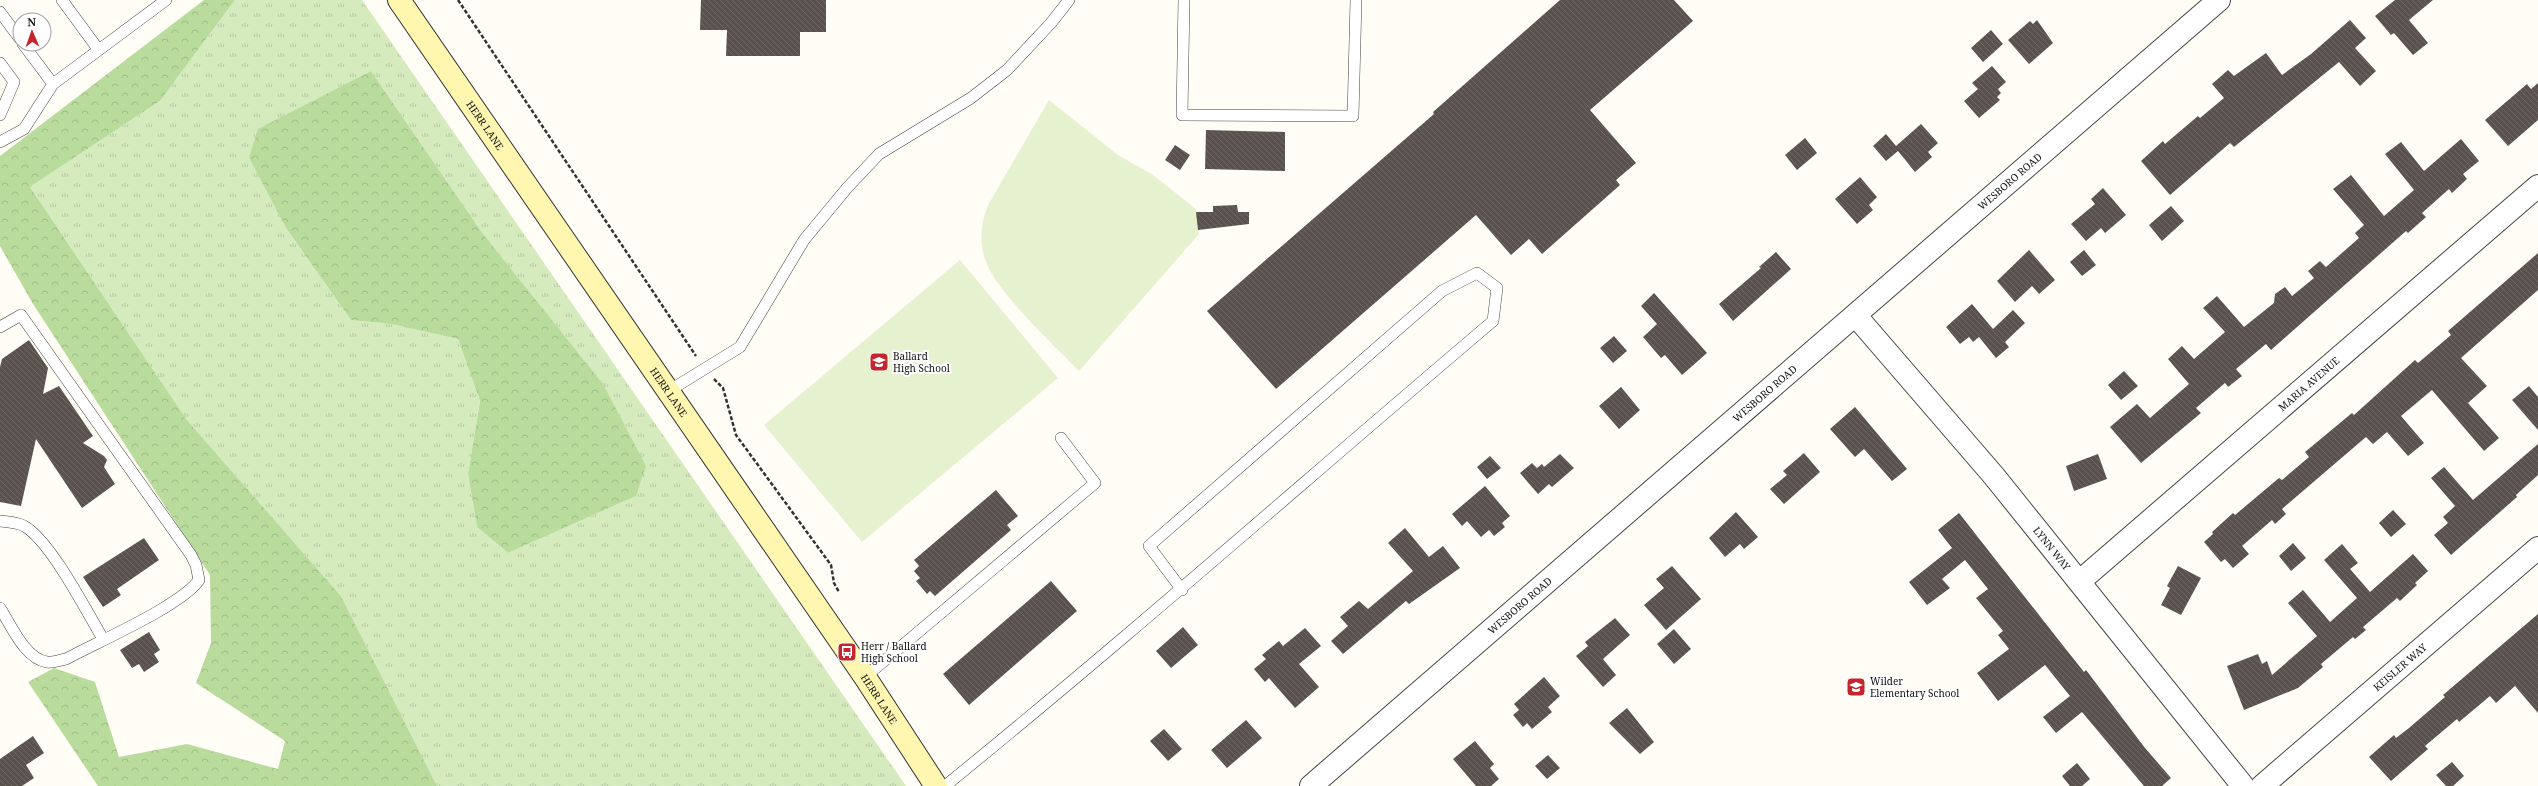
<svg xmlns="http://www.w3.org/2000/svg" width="2538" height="786" viewBox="0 0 2538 786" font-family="'Noto Serif',serif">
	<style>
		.grass { fill: url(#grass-tufts); fill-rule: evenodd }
		.forest { fill: url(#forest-crowns) }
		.pitch { fill: #e6f2cf }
		.building { fill: url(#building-back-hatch) }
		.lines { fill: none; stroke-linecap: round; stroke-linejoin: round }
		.service-casing { stroke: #444; stroke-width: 12 }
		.minor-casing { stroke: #444; stroke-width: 24 }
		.secondary-casing { stroke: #333; stroke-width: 24 }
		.path { stroke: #333; stroke-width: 2.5; stroke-dasharray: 4 2; stroke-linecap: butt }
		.service { stroke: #fff; stroke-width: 11 }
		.minor { stroke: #fff; stroke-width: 22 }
		.secondary { stroke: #fff6b0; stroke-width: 22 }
		.labels { text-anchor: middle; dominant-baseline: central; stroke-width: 4; stroke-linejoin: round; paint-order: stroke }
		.street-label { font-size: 10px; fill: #111; stroke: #fff }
		.poi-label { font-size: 10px; fill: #111; stroke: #fff; text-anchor: start }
	</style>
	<defs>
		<pattern id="grass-tufts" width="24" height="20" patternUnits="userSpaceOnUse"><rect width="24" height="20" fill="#d5ebbd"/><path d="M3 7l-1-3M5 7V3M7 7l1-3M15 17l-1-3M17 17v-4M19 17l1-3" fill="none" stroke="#b6c8a1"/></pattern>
		<pattern id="forest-crowns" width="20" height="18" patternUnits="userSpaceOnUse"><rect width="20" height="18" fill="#b9dc9c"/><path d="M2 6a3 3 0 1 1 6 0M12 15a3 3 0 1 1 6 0" fill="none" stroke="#9ebc85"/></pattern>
		<pattern id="building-back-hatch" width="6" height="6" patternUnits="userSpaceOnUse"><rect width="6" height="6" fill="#5a524d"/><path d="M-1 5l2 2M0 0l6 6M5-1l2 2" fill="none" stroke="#6d6662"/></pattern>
	</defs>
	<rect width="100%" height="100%" fill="#fffdf5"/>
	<path class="grass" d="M 235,0 L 362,0 L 906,786 L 437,786 L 341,596 L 187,420 L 30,187 L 160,101 ZM 371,71 L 483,234 L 636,496 L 508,553 L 477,527 L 468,474 L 480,401 L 458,339 L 391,324 L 351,320 L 286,228 L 249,158 Z"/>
	<path class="forest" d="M 204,0 L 235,0 L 160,101 L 30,187 L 187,420 L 341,596 L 437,786 L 98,786 L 28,682 L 54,668 L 95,682 L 119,757 L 187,744 L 278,769 L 285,741 L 196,683 L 211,643 L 210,575 L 33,304 L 0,246 L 0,156 Z
		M 371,71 L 483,234 L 603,384 L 646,466 L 636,496 L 508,553 L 477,527 L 468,474 L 480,401 L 458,339 L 391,324 L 351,320 L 286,228 L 249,158 L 258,129 Z"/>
	<path class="pitch" d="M 1049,100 L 1118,155 L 1153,175 L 1196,209 L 1199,234 L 1079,371 C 1055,346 994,290 985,259 C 979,242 981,222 988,205 Z
		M 960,260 L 1058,378 L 862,542 L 764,425 Z"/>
	<path class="building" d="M 701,0 L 826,0 L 826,32 L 800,32 L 800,56 L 726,56 L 727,30 L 700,30 Z
		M 1560,0 L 1674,0 L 1693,21 L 1590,110 L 1636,163 L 1616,180 L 1620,185 L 1542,254 L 1529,239 L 1511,255 L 1476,215 L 1276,389 L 1207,311 L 1434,114 L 1433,112 Z
		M 2395,0 L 2433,0 L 2409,20 L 2428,43 L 2413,55 L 2394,33 L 2391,35 L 2375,16 Z
		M 2037,20 L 2053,43 L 2029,64 L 2008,40 L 2030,21 L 2033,24 Z
		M 2350,20 L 2366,38 L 2355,48 L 2376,71 L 2360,86 L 2339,62 L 2234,147 L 2230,143 L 2170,195 L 2141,161 L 2163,141 L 2165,144 L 2198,116 L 2200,118 L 2224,98 L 2212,84 L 2228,70 L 2234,76 L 2266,53 L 2282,75 L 2311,54 Z
		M 1991,30 L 2003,44 L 1983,62 L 1971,48 Z
		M 1992,66 L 2006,82 L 1998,89 L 2001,93 L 1997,97 L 2000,100 L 1979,118 L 1964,101 L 1978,89 L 1972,83 Z
		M 2538,83 L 2538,120 L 2508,146 L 2485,120 L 2527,84 L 2531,89 Z
		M 1921,124 L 1938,143 L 1928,152 L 1932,157 L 1915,172 L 1898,151 L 1886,161 L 1873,146 L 1886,134 L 1896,146 Z
		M 1206,130 L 1285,132 L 1285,171 L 1205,169 Z
		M 1805,138 L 1817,153 L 1797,170 L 1785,155 Z
		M 2461,139 L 2479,161 L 2463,174 L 2467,179 L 2452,193 L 2449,189 L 2422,213 L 2426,217 L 2408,233 L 2406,231 L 2271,350 L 2266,344 L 2236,369 L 2242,376 L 2228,387 L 2225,383 L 2196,408 L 2201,413 L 2141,463 L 2110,427 L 2137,404 L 2150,418 L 2189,384 L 2168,359 L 2182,346 L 2194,359 L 2225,332 L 2203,308 L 2217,296 L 2244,327 L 2274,303 L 2275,294 L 2285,287 L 2292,296 L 2314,278 L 2308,271 L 2320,261 L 2326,267 L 2359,238 L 2355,233 L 2364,225 L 2333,189 L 2351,175 L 2384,216 L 2414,190 L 2385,154 L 2401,142 L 2424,171 Z
		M 1175,145 L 1190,155 L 1180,170 L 1165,160 Z
		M 1860,177 L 1877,197 L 1869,205 L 1873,210 L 1857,224 L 1835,199 Z
		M 2103,188 L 2126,215 L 2105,233 L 2101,228 L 2086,241 L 2071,224 L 2095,204 L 2091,199 Z
		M 1237,205 L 1238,212 L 1249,212 L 1249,224 L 1198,230 L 1196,212 L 1213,212 L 1213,206 Z
		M 2171,206 L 2184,221 L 2162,241 L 2149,225 Z
		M 2029,250 L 2055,280 L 2039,294 L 2032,286 L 2015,302 L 1997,281 Z
		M 2084,250 L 2096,265 L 2082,276 L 2070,262 Z
		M 1776,252 L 1791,269 L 1733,321 L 1719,304 L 1761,268 L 1759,267 Z
		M 2538,253 L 2538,290 L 2461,358 L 2487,386 L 2468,403 L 2499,438 L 2484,451 L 2432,390 L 2401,416 L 2424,443 L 2408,456 L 2387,432 L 2373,444 L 2366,437 L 2282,509 L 2286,514 L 2275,524 L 2272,520 L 2242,546 L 2249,554 L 2233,568 L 2225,559 L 2221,562 L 2204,542 L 2213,534 L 2212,532 L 2233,513 L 2235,515 L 2279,478 L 2282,480 L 2309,457 L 2305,452 L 2352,413 L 2354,415 L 2415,360 L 2418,363 L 2451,335 L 2448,331 Z
		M 1654,293 L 1707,353 L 1682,375 L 1665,355 L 1661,358 L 1643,337 L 1657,324 L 1641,306 Z
		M 1972,304 L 1993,329 L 2013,310 L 2025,323 L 2005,342 L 2009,347 L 1996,358 L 1979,337 L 1973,342 L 1969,337 L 1960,344 L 1946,327 Z
		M 1614,336 L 1627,351 L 1613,363 L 1600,348 Z
		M 29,340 L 48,368 L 43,394 L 59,386 L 93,436 L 83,443 L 104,456 L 107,460 L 104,467 L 115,484 L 82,508 L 36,439 L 21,506 L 0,502 L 0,367 L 2,359 Z
		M 2124,371 L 2138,386 L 2121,400 L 2108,385 Z
		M 2529,386 L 2538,397 L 2538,430 L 2512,400 Z
		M 1621,387 L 1640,410 L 1619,429 L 1599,406 Z
		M 1855,407 L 1907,469 L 1892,481 L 1864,449 L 1855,457 L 1830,429 Z
		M 2538,444 L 2538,475 L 2516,495 L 2517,497 L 2451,555 L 2434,535 L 2448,523 L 2443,517 L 2455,506 L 2431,478 L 2444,467 L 2473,500 Z
		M 1804,453 L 1820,472 L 1784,504 L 1770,489 L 1787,475 L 1783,471 Z
		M 1560,454 L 1574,468 L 1552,487 L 1549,484 L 1538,494 L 1520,473 L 1532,463 L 1537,468 L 1542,464 L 1544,467 Z
		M 2098,454 L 2107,479 L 2074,491 L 2066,466 Z
		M 1490,456 L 1501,468 L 1487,479 L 1477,467 Z
		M 1485,486 L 1510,516 L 1502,523 L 1505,527 L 1494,536 L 1489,530 L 1481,537 L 1467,521 L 1462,526 L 1452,514 Z
		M 996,490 L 1018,516 L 1007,525 L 1011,530 L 935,596 L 930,591 L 927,594 L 916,581 L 920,578 L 914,571 L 919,566 L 914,560 Z
		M 2393,510 L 2406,524 L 2391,537 L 2379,523 Z
		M 1736,512 L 1758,537 L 1744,549 L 1740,544 L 1725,557 L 1709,538 Z
		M 1959,513 L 2057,638 L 2084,672 L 2086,670 L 2145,748 L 2171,778 L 2162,786 L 2144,786 L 2082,712 L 2056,733 L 2043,717 L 2070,696 L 2045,665 L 1998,701 L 1977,673 L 2009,649 L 1998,635 L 2003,631 L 1976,598 L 1988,589 L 1965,560 L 1942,579 L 1950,588 L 1927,605 L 1909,582 L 1952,548 L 1938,530 Z
		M 1405,528 L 1429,557 L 1443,546 L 1460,568 L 1409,604 L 1406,601 L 1343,654 L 1331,641 L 1348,626 L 1340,617 L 1359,601 L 1368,609 L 1413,571 L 1388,543 Z
		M 144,538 L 159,560 L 117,589 L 121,595 L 103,607 L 83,577 Z
		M 2293,543 L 2306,558 L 2291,571 L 2279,556 Z
		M 2342,544 L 2358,563 L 2350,569 L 2370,592 L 2413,554 L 2428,571 L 2415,583 L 2417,585 L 2400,601 L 2397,598 L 2363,627 L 2366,630 L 2355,639 L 2353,637 L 2321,664 L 2323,667 L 2298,688 L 2244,710 L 2227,666 L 2258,654 L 2262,664 L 2267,661 L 2272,675 L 2317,636 L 2288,603 L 2303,590 L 2330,622 L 2357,598 L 2324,560 Z
		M 1672,566 L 1701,599 L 1666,630 L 1644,605 L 1664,588 L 1656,579 Z
		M 2178,566 L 2201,578 L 2181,615 L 2161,605 L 2170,588 L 2167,586 Z
		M 1051,581 L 1077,611 L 969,705 L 943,674 Z
		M 2538,614 L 2538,713 L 2515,686 L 2496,703 L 2490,696 L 2459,722 L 2457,719 L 2425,746 L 2428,749 L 2391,781 L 2369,757 L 2394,735 L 2396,738 L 2409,728 L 2445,697 L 2443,695 Z
		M 1615,618 L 1630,635 L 1603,659 L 1616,675 L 1603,687 L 1576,656 L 1588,646 L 1585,642 Z
		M 1183,627 L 1198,645 L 1171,668 L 1156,651 Z
		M 1305,628 L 1321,646 L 1299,664 L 1319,687 L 1295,708 L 1269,678 L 1265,682 L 1254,669 L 1266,659 L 1262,655 L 1279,641 L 1283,646 Z
		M 1674,629 L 1691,649 L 1674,664 L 1657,644 Z
		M 149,632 L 160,650 L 154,654 L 159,662 L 144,672 L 139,664 L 132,668 L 120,650 Z
		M 1544,677 L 1560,696 L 1548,707 L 1552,712 L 1532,729 L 1527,723 L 1523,727 L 1513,715 L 1519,710 L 1514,704 Z
		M 1627,708 L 1654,742 L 1640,754 L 1609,723 Z
		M 1246,720 L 1262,738 L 1227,768 L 1211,750 Z
		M 1164,729 L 1182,749 L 1168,761 L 1150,741 Z
		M 33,736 L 44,753 L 26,765 L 34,778 L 22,786 L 0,786 L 0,759 Z
		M 1475,741 L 1494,764 L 1490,768 L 1499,779 L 1491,786 L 1476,786 L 1453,759 Z
		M 1548,755 L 1560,768 L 1547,779 L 1535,766 Z
		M 2452,762 L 2464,776 L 2453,786 L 2446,786 L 2436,775 Z
		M 2077,763 L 2090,779 L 2082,786 L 2070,786 L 2062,776 Z"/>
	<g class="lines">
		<defs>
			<path id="service" d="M 62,0 L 98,49
				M 1184,0 L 1182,115 L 1353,116 L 1356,0
				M 0,12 L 20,39
				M 23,44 L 53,84 L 166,0
				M 0,63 L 14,82 L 0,115
				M 0,142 L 24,129 L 53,84
				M 0,327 L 21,315 L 191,555 L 196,565 L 199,580 C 181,606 97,642 66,659 C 60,660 53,663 47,662 C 25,659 11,625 0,608
				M 667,392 L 740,347 L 804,240 L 847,188 L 879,154 L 971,98 L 1007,70 L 1051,23 L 1069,0
				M 0,521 C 8,522 16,522 24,526 C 50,540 87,612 103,639
				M 865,677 L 1095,483 L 1061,438
				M 945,786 C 1131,635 1310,476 1493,321 L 1497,288 L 1477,273 L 1442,291 L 1149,546 L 1182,590"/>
			<g id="minor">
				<path id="s1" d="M 1856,316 L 1994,476 L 2243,786"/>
				<path id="s2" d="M 2080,581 L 2538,186"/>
				<path id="s3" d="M 1311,786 L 2219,0"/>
				<path id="s4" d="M 2262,786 L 2538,548"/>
			</g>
			<g id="secondary">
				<path id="s5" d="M 399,0 L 865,677 L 936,786"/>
			</g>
		</defs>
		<use href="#service" class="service-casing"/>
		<use href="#minor" class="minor-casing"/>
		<use href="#secondary" class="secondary-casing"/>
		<path class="path" d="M 458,0 L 696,356
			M 714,379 L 723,388 L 736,435 L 831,565 L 834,583 L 839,592"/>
		<use href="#service" class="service"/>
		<use href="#minor" class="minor"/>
		<use href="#secondary" class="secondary"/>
	</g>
	<defs>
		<symbol id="school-square" viewBox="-11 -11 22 22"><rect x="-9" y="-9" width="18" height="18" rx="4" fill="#c4262e" stroke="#fff"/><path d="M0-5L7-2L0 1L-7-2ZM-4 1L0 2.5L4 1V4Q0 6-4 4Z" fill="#fff"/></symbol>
		<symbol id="bus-square" viewBox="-11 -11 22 22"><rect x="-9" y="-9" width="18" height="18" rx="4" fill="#c4262e" stroke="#fff"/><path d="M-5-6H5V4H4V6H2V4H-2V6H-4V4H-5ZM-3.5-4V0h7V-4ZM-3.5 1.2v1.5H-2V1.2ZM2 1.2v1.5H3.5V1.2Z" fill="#fff"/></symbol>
	</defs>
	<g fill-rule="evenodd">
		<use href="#school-square" x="868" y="351" width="22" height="22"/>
		<use href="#bus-square" x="836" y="641" width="22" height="22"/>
		<use href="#school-square" x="1845" y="676" width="22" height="22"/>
	</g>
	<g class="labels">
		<g class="street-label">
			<text stroke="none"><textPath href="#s5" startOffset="152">HERR LANE</textPath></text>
			<text stroke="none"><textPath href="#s3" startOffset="924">WESBORO ROAD</textPath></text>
			<text stroke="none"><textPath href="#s2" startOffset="302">MARIA AVENUE</textPath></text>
			<text stroke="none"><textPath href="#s5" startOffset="476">HERR LANE</textPath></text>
			<text stroke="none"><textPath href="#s3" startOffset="600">WESBORO ROAD</textPath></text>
			<text stroke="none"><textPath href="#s1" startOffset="304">LYNN WAY</textPath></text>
			<text stroke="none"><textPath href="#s3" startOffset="276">WESBORO ROAD</textPath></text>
			<text stroke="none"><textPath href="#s4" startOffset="182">KEISLER WAY</textPath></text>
			<text stroke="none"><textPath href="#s5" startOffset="848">HERR LANE</textPath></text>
		</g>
		<g class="poi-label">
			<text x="893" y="356">Ballard<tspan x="893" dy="12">High School</tspan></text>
			<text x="861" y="646">Herr / Ballard<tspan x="861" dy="12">High School</tspan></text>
			<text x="1870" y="681">Wilder<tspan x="1870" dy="12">Elementary School</tspan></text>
		</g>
	</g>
	<g transform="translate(32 32) rotate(358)"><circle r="19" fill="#ffffff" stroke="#a0a0a0"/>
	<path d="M0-3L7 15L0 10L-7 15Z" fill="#c4262e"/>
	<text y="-6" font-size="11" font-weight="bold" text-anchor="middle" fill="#111111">N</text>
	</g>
</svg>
